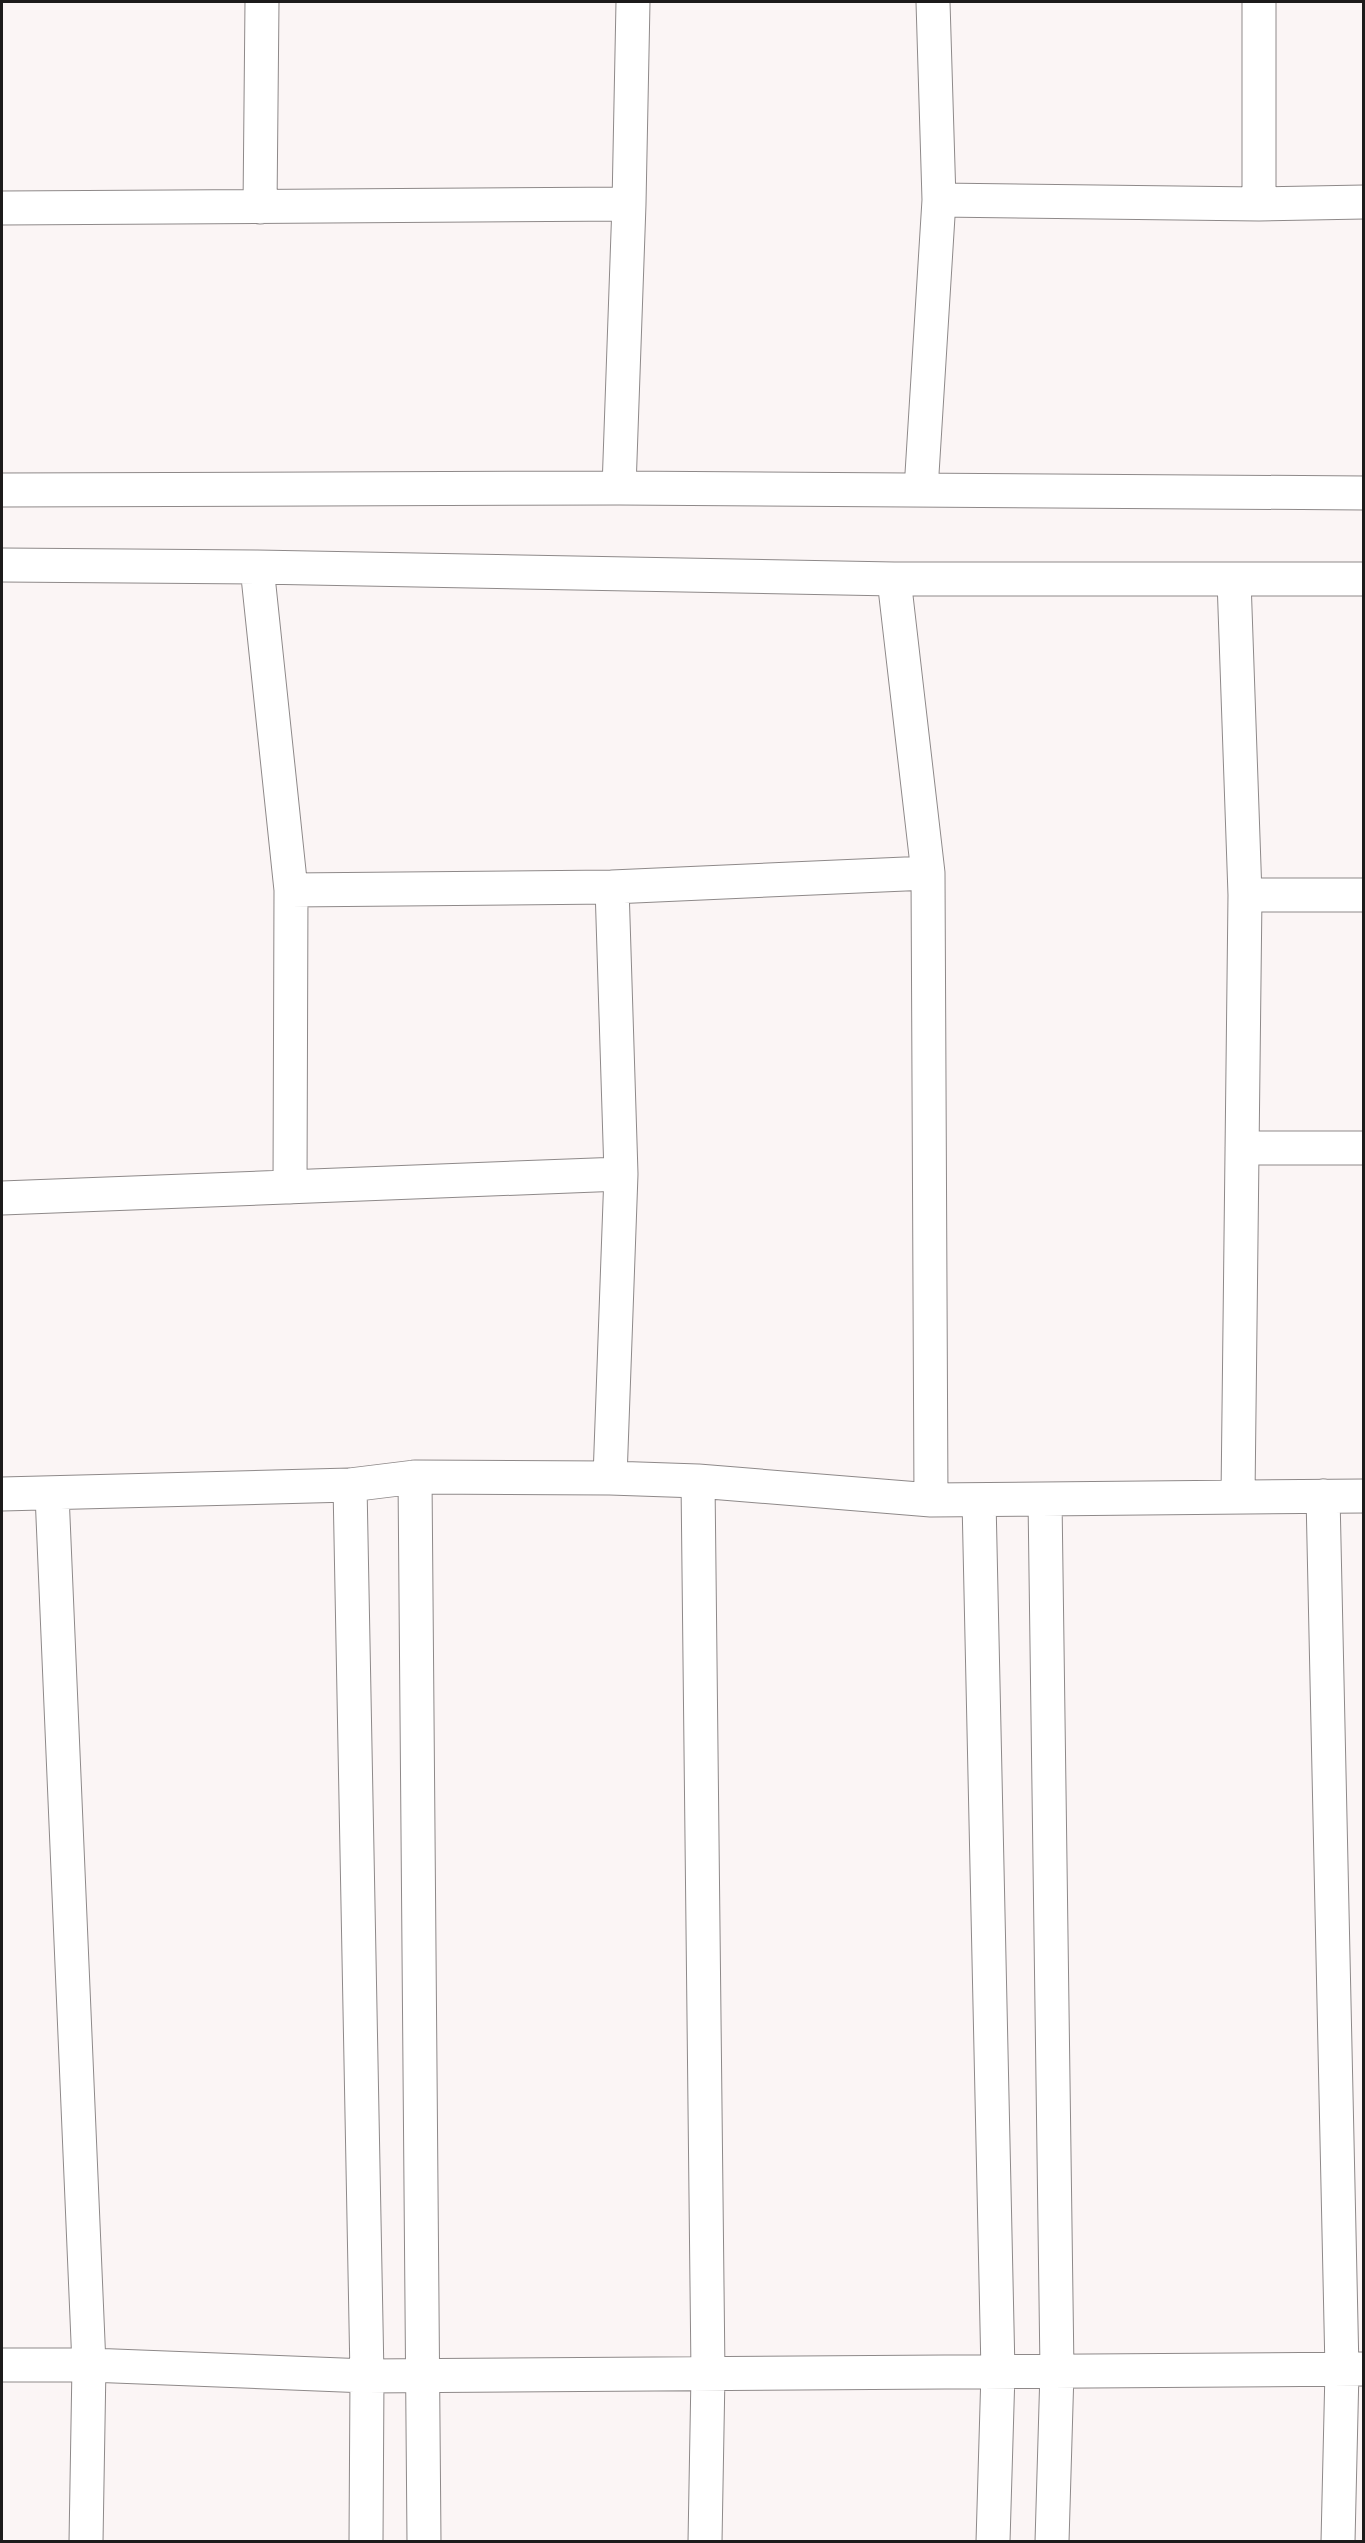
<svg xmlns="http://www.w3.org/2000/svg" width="1365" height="2543" viewBox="0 0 1365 2543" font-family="'Varela Round',sans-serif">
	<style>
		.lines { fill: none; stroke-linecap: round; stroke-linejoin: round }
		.minor-casing { stroke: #8e8989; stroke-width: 35 }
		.minor { stroke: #fff; stroke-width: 33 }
	</style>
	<rect width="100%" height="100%" fill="#fbf5f5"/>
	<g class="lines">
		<defs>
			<path id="minor" d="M 939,200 L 1259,204 L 1364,202
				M 1259,204 L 1259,2
				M 260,207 L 262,2
				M 2,208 L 629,204
				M 619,488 L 629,204 L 633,2
				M 2,490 L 619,488 L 1364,493
				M 921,490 L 939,200 L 933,2
				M 2,565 L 257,567 L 894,579 L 1364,579
				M 257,567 L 291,890
				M 894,579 L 928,873 L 931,1500
				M 1234,580 L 1245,895
				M 612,887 L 928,873
				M 1242,1148 L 1364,1148
				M 290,1187 L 291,890 L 612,887 L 621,1174 L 610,1478
				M 2,1198 L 621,1174
				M 415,1477 L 424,2542
				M 698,1481 L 708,2374 L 705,2542
				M 350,1485 L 367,2376 L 366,2542
				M 2,1494 L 350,1485 L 415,1477 L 610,1478 L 698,1481 L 931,1500 L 1364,1496
				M 52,1494 L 89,2365 L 86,2542
				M 1323,1496 L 1342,2370 L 1338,2542
				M 1238,1497 L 1245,895 L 1364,895
				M 1045,1499 L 1057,2371 L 1052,2542
				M 979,1500 L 998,2372 L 993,2542
				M 2,2365 L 89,2365 L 367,2376 L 1364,2369"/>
		</defs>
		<use href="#minor" class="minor-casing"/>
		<use href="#minor" class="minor"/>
	</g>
	<rect width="1365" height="2543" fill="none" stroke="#1d1b1b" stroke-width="6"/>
</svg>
